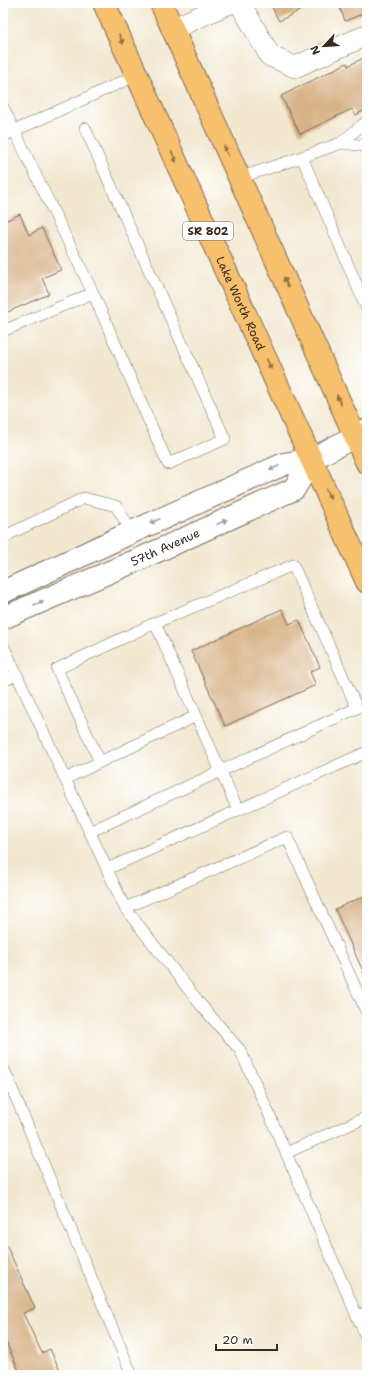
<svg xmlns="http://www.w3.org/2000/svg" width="370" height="1378" viewBox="0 0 370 1378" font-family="'Shantell Sans',sans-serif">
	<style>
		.building { fill: #d8b388 }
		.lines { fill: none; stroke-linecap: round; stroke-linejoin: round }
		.service-casing { stroke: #7b6c5c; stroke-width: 12 }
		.minor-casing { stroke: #7b6c5c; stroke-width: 22 }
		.tertiary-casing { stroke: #7b6c5c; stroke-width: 24 }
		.primary-casing { stroke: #7b6c5c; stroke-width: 24 }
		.service { stroke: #fff; stroke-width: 11 }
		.minor { stroke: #fff; stroke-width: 21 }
		.tertiary { stroke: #fff; stroke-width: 22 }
		.primary { stroke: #f7c06c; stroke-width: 22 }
		.oneway { fill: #906e41 }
		.oneway2 { fill: #a79f9a }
		.labels { text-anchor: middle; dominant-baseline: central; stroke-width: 4; stroke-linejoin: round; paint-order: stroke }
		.shield { fill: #fff; stroke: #766a62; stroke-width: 1 }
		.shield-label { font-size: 11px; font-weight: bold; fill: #3b2a1e }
		.street-label { font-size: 12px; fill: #3b2a1e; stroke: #fff }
	</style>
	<rect width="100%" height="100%" fill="#fff"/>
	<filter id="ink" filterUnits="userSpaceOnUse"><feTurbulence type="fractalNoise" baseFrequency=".025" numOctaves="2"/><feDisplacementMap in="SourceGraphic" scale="8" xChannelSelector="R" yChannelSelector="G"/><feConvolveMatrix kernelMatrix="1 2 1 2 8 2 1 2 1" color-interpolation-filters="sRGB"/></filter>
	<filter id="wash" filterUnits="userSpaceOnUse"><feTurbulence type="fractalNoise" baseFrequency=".012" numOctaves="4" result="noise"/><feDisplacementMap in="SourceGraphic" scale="16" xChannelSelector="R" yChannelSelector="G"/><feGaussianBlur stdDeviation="0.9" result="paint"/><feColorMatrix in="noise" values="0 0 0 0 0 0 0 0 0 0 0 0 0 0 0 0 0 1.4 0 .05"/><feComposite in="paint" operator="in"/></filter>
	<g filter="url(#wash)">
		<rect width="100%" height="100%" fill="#f2e8d0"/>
		<g id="blocks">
			<path class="building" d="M 270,3 L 315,3 L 279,21 Z
				M 338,3 L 367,3 L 367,12 L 345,21 Z
				M 367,56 L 367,109 L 356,115 L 352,109 L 300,134 L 281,96 L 347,63 L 348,66 Z
				M 20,214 L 29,235 L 42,228 L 61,270 L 42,278 L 49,294 L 3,314 L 3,222 Z
				M 282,609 L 289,624 L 299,620 L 320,667 L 310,672 L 316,685 L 225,726 L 191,651 Z
				M 367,895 L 367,980 L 335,909 Z
				M 3,1238 L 35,1308 L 23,1313 L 42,1353 L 50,1349 L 62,1375 L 21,1375 L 3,1336 Z"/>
		</g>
	</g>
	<g filter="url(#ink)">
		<use href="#blocks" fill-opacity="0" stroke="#7b6c5c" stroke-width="1"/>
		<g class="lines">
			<defs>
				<path id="service" d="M 3,107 L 93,293 L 3,331
					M 85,128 L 225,439 L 168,464 L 93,293
					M 3,136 L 137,75
					M 341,143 L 362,125 L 367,122
					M 302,157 L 341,143 L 367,146
					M 239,178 L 302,157 L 367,309
					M 3,537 L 84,498 L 116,506 L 132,532
					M 3,645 L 125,908 L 201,1005 L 240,1050 L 266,1107 L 367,1339
					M 3,681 L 16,675
					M 100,762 L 196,716
					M 65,779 L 100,762 L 57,669 L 155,623
					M 89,832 L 357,708 L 293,565 L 155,623 L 238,810
					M 107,869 L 367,752
					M 125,908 L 287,837 L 367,1013
					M 3,1067 L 132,1375
					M 286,1153 L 367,1117
					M 357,1316 L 367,1312"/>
				<path id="minor" d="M 240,3 L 270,56 L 295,67 L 367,35
					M 172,29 L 230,3"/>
				<g id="tertiary">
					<path d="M 3,592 L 132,532 L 284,464 L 312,459 L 367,430"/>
					<path id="s1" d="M 3,618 L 142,558 L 294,489 L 312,459"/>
				</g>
				<g id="primary">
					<path id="s2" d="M 104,3 L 367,582"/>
					<path d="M 161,3 L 367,463"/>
				</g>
			</defs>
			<use href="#service" class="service-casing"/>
			<use href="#minor" class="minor-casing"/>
			<use href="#tertiary" class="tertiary-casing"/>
			<use href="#primary" class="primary-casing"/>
			<use href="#service" class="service"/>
			<use href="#minor" class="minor"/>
			<use href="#tertiary" class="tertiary"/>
			<use href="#primary" class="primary"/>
		</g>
		<defs><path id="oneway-solid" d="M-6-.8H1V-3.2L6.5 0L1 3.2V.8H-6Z"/></defs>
		<g class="oneway">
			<use href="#oneway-solid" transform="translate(121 39) rotate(66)"/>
			<use href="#oneway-solid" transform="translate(226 151) rotate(-114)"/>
			<use href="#oneway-solid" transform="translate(174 157) rotate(66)"/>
			<use href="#oneway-solid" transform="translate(286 282) rotate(-114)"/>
			<use href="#oneway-solid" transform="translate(269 364) rotate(66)"/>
			<use href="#oneway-solid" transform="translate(339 400) rotate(-114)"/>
			<use href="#oneway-solid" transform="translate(328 494) rotate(66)"/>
		</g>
		<g class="oneway2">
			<use href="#oneway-solid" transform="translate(274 468) rotate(156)"/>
			<use href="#oneway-solid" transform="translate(155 521) rotate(156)"/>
			<use href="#oneway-solid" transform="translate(222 522) rotate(-24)"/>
			<use href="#oneway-solid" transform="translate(39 603) rotate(-23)"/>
		</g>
	</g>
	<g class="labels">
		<rect class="shield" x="183" y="222" width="50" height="18" rx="3"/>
		<g class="shield-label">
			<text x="208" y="231">SR 802</text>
		</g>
		<g class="street-label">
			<text stroke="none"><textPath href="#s2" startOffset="330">Lake Worth Road</textPath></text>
			<text stroke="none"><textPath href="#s1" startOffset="177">57th Avenue</textPath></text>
		</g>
	</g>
	<rect width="370" height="1378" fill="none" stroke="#fff" stroke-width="16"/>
	<g transform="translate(324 46) rotate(245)" stroke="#ffffff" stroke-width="3" paint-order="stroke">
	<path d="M0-3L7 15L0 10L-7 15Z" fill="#3b2a1e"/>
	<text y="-6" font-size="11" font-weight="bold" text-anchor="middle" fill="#3b2a1e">N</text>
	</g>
	<path d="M216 1344v6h61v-6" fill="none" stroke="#3b2a1e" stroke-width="2"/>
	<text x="222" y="1344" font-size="12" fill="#3b2a1e" stroke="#ffffff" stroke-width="3" paint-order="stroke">20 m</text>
</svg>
